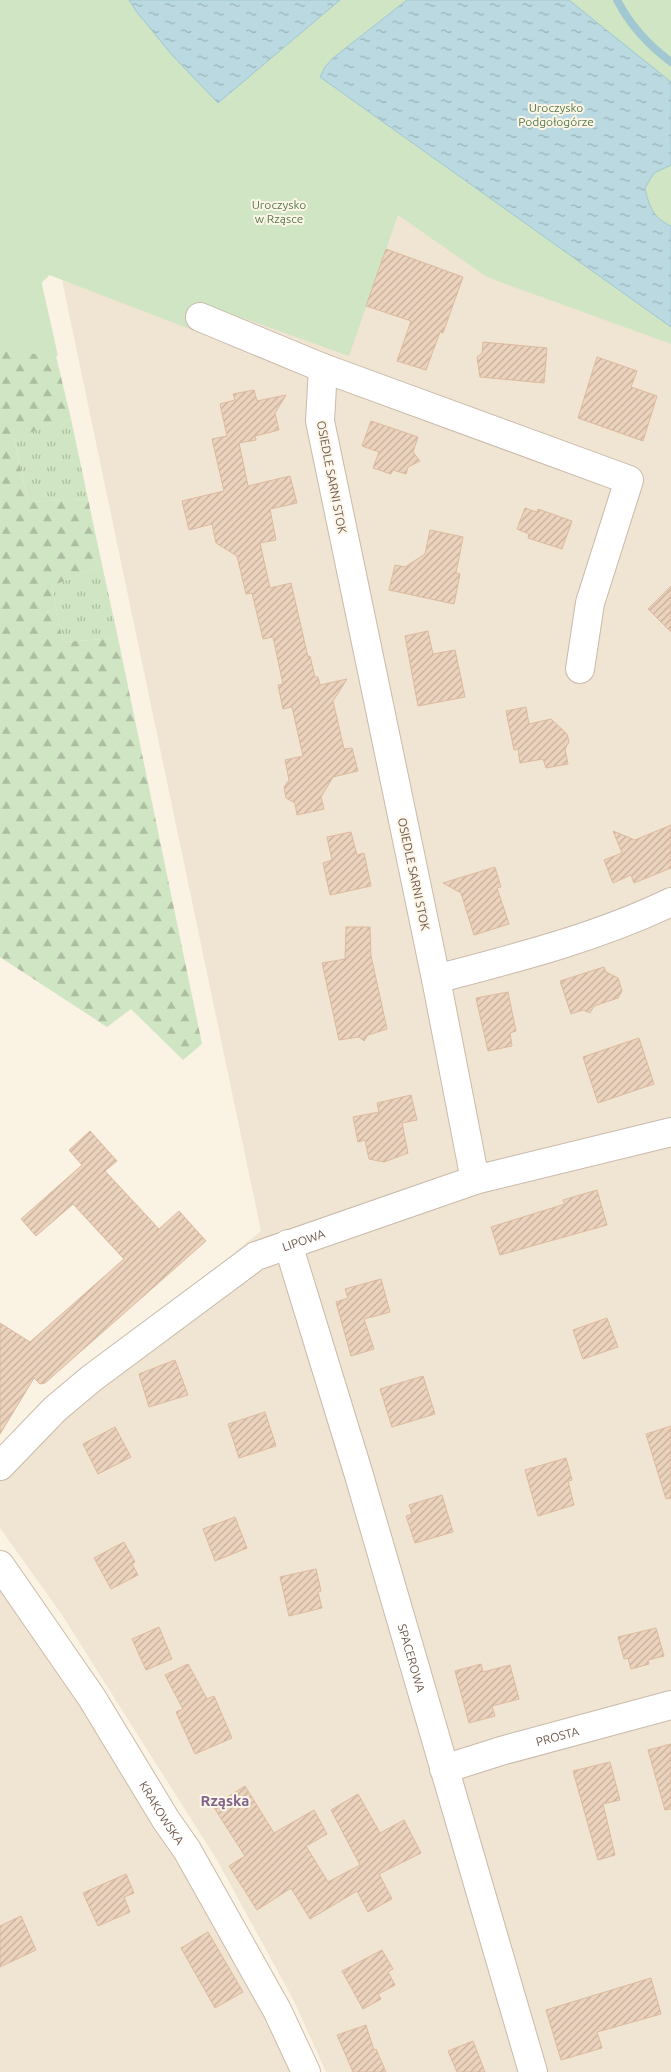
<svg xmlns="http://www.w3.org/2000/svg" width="671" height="2072" viewBox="0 0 671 2072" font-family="Ubuntu,sans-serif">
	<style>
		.residential { fill: #f0e4d2 }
		.grass { fill: url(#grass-tufts) }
		.forest { fill: url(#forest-firs) }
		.park { fill: #cfe5c3 }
		.water { fill: url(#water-ripples); stroke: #a1c7d2 }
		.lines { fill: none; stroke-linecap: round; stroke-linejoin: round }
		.stream { stroke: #a1c7d2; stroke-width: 8 }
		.building { fill: url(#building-hatch); stroke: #ddba9f }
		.street-casing { stroke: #c9baab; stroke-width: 30 }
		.secondary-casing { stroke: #ccbba9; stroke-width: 30 }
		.street { stroke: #fff; stroke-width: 28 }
		.secondary { stroke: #fff; stroke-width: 28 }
		.labels { text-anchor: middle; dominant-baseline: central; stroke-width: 4; stroke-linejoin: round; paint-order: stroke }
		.park-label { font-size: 12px; fill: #547a48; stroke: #fdf6e8 }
		.street-label { font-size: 12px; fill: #6f5a4c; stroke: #fdf6e8 }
		.quarter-label { font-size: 15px; font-weight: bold; fill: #80648c; stroke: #fdf6e8 }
	</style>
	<defs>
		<pattern id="grass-tufts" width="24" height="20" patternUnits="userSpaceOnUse" patternTransform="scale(1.25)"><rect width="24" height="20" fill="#cfe5c3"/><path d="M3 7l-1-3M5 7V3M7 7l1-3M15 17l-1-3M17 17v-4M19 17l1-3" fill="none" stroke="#acbda1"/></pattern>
		<pattern id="forest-firs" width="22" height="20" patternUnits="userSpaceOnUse" patternTransform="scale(1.25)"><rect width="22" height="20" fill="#cfe5c3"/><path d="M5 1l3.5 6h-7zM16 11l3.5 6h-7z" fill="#acbda1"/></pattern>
		<pattern id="water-ripples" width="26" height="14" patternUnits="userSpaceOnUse" patternTransform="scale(1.25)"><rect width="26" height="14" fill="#bad9e1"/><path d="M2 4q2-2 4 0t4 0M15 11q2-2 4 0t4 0" fill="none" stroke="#9bb3b9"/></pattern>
		<pattern id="building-hatch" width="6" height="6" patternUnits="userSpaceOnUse" patternTransform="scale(1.25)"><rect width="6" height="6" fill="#ecd3bd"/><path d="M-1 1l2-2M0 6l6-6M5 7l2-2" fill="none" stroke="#c3ae9c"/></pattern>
	</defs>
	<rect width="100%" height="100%" fill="#faf2e3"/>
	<path class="residential" d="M 280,85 L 671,336 L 671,2072 L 326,2072 L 294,2001 L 217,1860 L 62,1615 L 0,1528 L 0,1456 L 75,1383 L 261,1231 L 62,280 L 200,326 Z
		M 0,1586 L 40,1639 L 187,1868 L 295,2072 L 0,2072 Z"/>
	<path class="grass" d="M 71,419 L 88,499 L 28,502 L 14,437 Z
		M 102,565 L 118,638 L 63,642 L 52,586 Z"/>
	<path class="forest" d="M 0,0 L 67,259 L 39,285 L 71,419 L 14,438 L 28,502 L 88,499 L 102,565 L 52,586 L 63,642 L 118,638 L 202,1044 L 183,1060 L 131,1009 L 107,1027 L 0,957 Z"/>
	<path class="park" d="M 0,0 L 671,0 L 671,344 L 487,277 L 398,215 L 349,356 L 201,303 L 208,336 L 39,271 L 58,356 L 0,351 Z"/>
	<path class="water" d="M 129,0 L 340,0 L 218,103 L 172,55 L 136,11 Z
		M 407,0 L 569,0 L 671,82 L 671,165 L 654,173 L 645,188 C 649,206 653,218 671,226 L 671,327 L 320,77 L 325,67 L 333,58 Z"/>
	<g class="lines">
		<path class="stream" d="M 617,0 C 630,25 648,45 671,62"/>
	</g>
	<path class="building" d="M 386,249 L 463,277 L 443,333 L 440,332 L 426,370 L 397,361 L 411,321 L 366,306 Z
		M 483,342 L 547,348 L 544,383 L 480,377 L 477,357 L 482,353 Z
		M 597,357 L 637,371 L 631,387 L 657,396 L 643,441 L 578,418 Z
		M 254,390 L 257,401 L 286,395 L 275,413 L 279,430 L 255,436 L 256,440 L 239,443 L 248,486 L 290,476 L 297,503 L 270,509 L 276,540 L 260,543 L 270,588 L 291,583 L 308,657 L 310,656 L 315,677 L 318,677 L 320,685 L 347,679 L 333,701 L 344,749 L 352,748 L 358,771 L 333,777 L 321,797 L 324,809 L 297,815 L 295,803 L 286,798 L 284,787 L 289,780 L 285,760 L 303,756 L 292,707 L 283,709 L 278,685 L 283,684 L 273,637 L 263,639 L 252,593 L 246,594 L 237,556 L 216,543 L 212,524 L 189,530 L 182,501 L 224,491 L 212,439 L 227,436 L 220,404 L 235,400 L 233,394 Z
		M 371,421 L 418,437 L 413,452 L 420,461 L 408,467 L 406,474 L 393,470 L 391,474 L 373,468 L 379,452 L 362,446 Z
		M 525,508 L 537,512 L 538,509 L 572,521 L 562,549 L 528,538 L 529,534 L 517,529 Z
		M 430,530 L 463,537 L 456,573 L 460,574 L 454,604 L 389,590 L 395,565 L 405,567 L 425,554 Z
		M 671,586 L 671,632 L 648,609 Z
		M 428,631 L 433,654 L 455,650 L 465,697 L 418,706 L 405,636 Z
		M 526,707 L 529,724 L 551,719 L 567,734 L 569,742 L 565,749 L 568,764 L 546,768 L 543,759 L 520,763 L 518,749 L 514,750 L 506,711 Z
		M 671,825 L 671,868 L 634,883 L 631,875 L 613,883 L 604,860 L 622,853 L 613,831 L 635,840 Z
		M 351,832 L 357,855 L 364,853 L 371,886 L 330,895 L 323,863 L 332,860 L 327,837 Z
		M 495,867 L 501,887 L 497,888 L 509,924 L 474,935 L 461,893 L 443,883 Z
		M 346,927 L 370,927 L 371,956 L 387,1029 L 368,1035 L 364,1041 L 359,1037 L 339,1040 L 322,963 L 345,959 Z
		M 604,967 L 606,972 L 618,978 L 622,991 L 618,998 L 594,1006 L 590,1013 L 583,1010 L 571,1014 L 560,981 Z
		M 508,992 L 516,1031 L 510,1033 L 512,1046 L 488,1051 L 476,998 Z
		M 639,1038 L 654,1084 L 598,1103 L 583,1057 Z
		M 411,1095 L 417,1120 L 402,1123 L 408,1153 L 384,1162 L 369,1159 L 365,1140 L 358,1142 L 353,1117 L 379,1112 L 377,1103 Z
		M 90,1131 L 117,1161 L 105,1171 L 159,1229 L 179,1211 L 206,1241 L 45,1383 L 40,1384 L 34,1378 L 0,1434 L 0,1323 L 30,1342 L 124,1259 L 73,1204 L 36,1236 L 21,1219 L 82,1165 L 69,1150 Z
		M 597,1190 L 607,1225 L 500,1255 L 491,1227 L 565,1204 L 563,1200 Z
		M 381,1279 L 390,1312 L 364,1319 L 374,1349 L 351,1356 L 336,1302 L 348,1298 L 345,1289 Z
		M 607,1318 L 618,1347 L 583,1359 L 573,1330 Z
		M 175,1360 L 188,1395 L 149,1407 L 139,1374 Z
		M 423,1376 L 435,1414 L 392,1427 L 380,1389 Z
		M 265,1412 L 276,1446 L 239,1458 L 228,1424 Z
		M 671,1426 L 671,1498 L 666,1499 L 646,1434 Z
		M 115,1427 L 131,1457 L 98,1474 L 83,1444 Z
		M 566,1458 L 572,1480 L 568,1481 L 574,1505 L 538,1516 L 525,1470 Z
		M 442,1495 L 453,1532 L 415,1543 L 406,1516 L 412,1514 L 409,1505 Z
		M 235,1517 L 247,1548 L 215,1561 L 203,1529 Z
		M 124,1542 L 135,1562 L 132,1564 L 138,1575 L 111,1589 L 94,1558 Z
		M 316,1569 L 321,1591 L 318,1592 L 322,1608 L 289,1616 L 280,1577 Z
		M 159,1627 L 172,1659 L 146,1670 L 132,1639 Z
		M 656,1628 L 664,1656 L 648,1660 L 649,1664 L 631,1669 L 628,1658 L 624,1659 L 618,1637 Z
		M 188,1664 L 207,1699 L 214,1696 L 232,1738 L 195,1754 L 176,1712 L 183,1709 L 165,1675 Z
		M 481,1664 L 483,1672 L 510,1665 L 519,1699 L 492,1706 L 495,1716 L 469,1723 L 455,1671 Z
		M 671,1744 L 671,1809 L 665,1810 L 648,1750 Z
		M 610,1762 L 620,1800 L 603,1804 L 615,1855 L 598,1860 L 573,1771 Z
		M 245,1786 L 274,1833 L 314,1810 L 327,1834 L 306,1846 L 328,1882 L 360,1865 L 331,1810 L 358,1794 L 380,1833 L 404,1820 L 421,1853 L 379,1874 L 392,1899 L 368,1912 L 357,1891 L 310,1919 L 291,1888 L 257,1910 L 229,1866 L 245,1856 L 213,1806 Z
		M 126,1874 L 134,1893 L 124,1897 L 130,1912 L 98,1926 L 83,1893 Z
		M 21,1916 L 36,1950 L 0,1967 L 0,1926 Z
		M 208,1932 L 243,1992 L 215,2008 L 181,1948 Z
		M 382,1950 L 393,1969 L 388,1972 L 395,1985 L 378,1994 L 381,1999 L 363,2009 L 342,1971 Z
		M 651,1978 L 661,2014 L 597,2032 L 602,2048 L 561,2060 L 546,2010 Z
		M 366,2025 L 374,2050 L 376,2049 L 386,2072 L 353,2072 L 337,2035 Z
		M 473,2041 L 485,2072 L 457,2072 L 448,2051 Z"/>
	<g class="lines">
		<defs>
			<g id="street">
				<path d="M 200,317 L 323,368"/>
				<path d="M 436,979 C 516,958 596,938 671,902"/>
				<path d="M 475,1180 L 436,979 L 320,421 L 323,368 L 629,480 L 590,603 L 580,669"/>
				<path id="s1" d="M 288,1244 L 358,1472 L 533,2072"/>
				<path id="s2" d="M 0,1466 L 55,1409 L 92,1378 L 256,1256 L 475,1180 L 671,1132"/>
				<path id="s3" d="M 444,1769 L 501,1751 L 671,1705"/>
			</g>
			<g id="secondary">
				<path id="s4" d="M 0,1565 L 92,1698 L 166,1820 L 187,1850 L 277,2010 L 306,2072"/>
			</g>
		</defs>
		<use href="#street" class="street-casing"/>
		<use href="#secondary" class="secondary-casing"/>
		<use href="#street" class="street"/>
		<use href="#secondary" class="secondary"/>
	</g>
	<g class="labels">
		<g class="park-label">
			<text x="556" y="107">Uroczysko<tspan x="556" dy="14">Podgołogórze</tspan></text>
			<text x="279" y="204">Uroczysko<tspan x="279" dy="14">w Rząsce</tspan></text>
		</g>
		<g class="street-label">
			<text transform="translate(332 477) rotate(79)">OSIEDLE SARNI STOK</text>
			<text transform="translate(414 874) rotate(78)">OSIEDLE SARNI STOK</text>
			<text stroke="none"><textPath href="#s2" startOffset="382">LIPOWA</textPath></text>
			<text stroke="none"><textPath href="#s1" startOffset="432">SPACEROWA</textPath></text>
			<text stroke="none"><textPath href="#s3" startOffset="118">PROSTA</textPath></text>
			<text stroke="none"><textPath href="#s4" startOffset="296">KRAKOWSKA</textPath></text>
		</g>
		<g class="quarter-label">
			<text x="225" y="1800">Rząska</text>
		</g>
	</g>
</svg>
